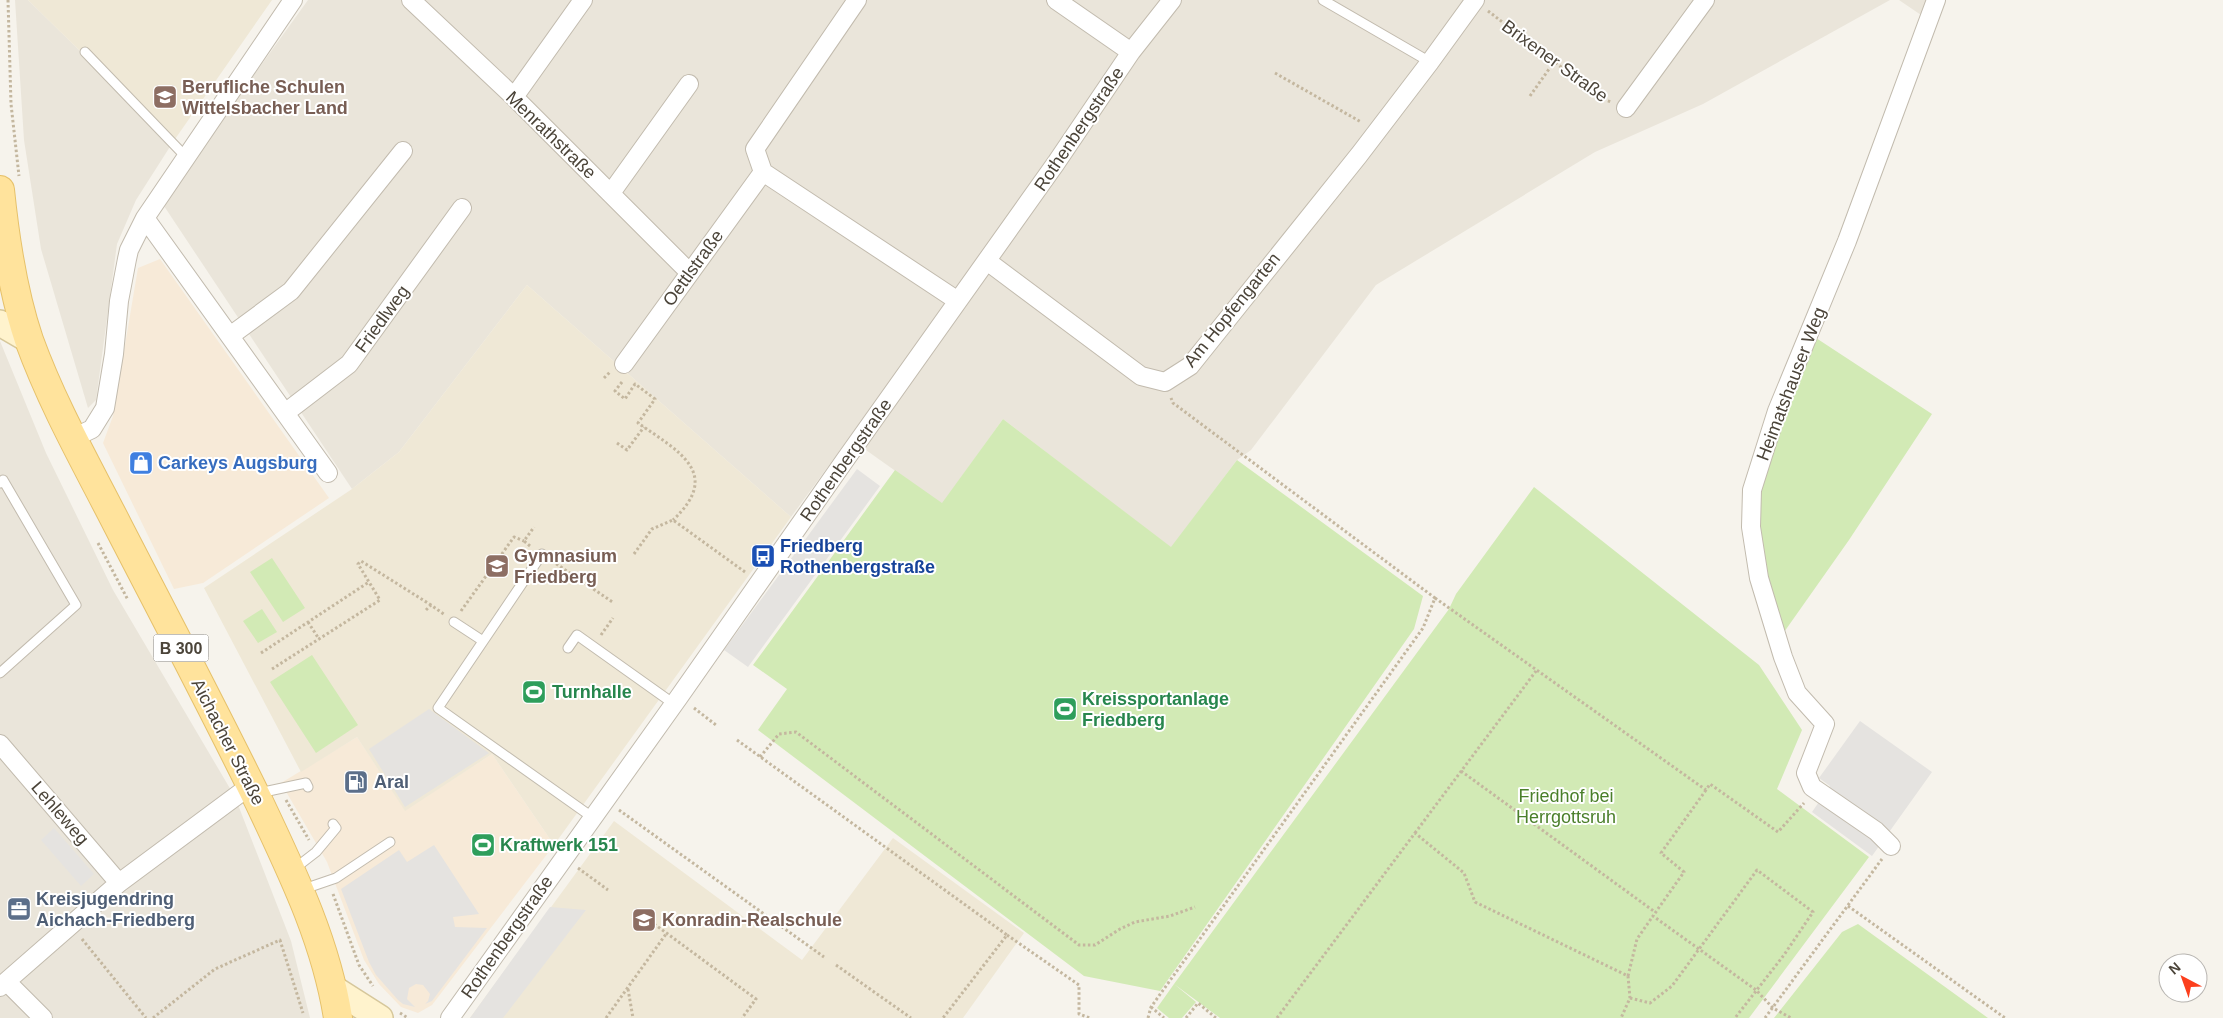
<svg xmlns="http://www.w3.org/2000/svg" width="2223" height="1018" viewBox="0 0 2223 1018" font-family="Arial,sans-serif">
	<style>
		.residential { fill: #eae5da }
		.commercial { fill: #f7ead8 }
		.education { fill: #efe8d6 }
		.green { fill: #d2eab5 }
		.parking { fill: #e5e3e0 }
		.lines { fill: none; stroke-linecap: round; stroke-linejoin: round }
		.service-casing { stroke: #c2bbae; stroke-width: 11 }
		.minor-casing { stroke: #c2bbae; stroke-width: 20 }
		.secondary-casing { stroke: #d6c79b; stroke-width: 28 }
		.primary-casing { stroke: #e6c16a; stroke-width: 30 }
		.path { stroke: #c4b79f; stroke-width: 3; stroke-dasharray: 2.5 2.5; stroke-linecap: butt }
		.service { stroke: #fff; stroke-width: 9 }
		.minor { stroke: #fff; stroke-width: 18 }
		.secondary { stroke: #fff3cd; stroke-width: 25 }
		.primary { stroke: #ffe39c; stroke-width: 28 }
		.labels { text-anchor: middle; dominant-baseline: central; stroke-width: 4; stroke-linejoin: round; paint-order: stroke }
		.shield { fill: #fff; stroke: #817c74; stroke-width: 1 }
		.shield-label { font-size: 16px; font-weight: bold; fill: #4b4439 }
		.street-label { font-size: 18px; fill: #4b4439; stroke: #fff }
		.education-label { font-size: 18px; font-weight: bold; fill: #785e54; stroke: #fff; text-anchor: start }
		.shop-label { font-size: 18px; font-weight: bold; fill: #366cbe; stroke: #fff; text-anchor: start }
		.transit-label { font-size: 18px; font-weight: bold; fill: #164399; stroke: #fff; text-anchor: start }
		.leisure-label { font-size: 18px; font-weight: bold; fill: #27864d; stroke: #fff; text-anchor: start }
		.service-label { font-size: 18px; font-weight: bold; fill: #4e5e75; stroke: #fff; text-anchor: start }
		.park-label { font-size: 18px; fill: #4a7f2a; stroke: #fff }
	</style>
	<rect width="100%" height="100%" fill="#f6f3ec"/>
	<path class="residential" d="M 15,0 L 28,0 L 173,142 L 136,200 L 117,244 L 96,400 L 88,408 L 41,249 L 24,140 Z
		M 308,0 L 1890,0 L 1703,104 L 1595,152 L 1376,285 L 1251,450 L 1237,460 L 1171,548 L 1003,419 L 942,504 L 849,438 L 791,517 L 527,285 L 399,452 L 352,489 L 162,203 Z
		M 1899,0 L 1926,0 L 1921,15 Z
		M 0,341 L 46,453 L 113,590 L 235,797 L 291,941 L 310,1018 L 0,1018 Z"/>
	<path class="commercial" d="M 160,259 L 329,498 L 203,583 L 174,589 L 103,443 L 113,416 L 138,268 Z
		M 357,737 L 405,810 L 492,754 L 554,845 L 432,1005 L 418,1013 L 401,1007 L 379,984 L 364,960 L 327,862 L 281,783 Z"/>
	<path class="education" d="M 28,0 L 272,0 L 173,142 Z
		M 527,285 L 791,517 L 554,845 L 492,754 L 405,811 L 357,737 L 301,772 L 204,588 L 352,489 L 399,452 Z
		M 614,821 L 802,960 L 893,838 L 1024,933 L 963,1018 L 470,1018 Z"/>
	<path class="green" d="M 1813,336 L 1932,414 L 1849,540 L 1782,635 L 1765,568 L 1759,512 L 1763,474 Z
		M 1003,419 L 1171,547 L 1237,460 L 1423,596 L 1414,629 L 1160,991 L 1084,976 L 758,730 L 787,689 L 753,665 L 895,470 L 942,503 Z
		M 1534,487 L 1759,665 L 1802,730 L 1777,789 L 1869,857 L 1749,1018 L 1220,1018 L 1174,984 L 1449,609 L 1456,594 Z
		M 272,558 L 305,608 L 283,622 L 250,572 Z
		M 262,609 L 277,632 L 258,643 L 243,621 Z
		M 312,655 L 358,725 L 316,753 L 270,682 Z
		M 1858,924 L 1988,1018 L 1774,1018 L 1842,932 Z
		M 1174,984 L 1196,1002 L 1182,1018 L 1169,1018 L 1157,1008 Z"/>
	<path class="parking" d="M 857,469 L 880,486 L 748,667 L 724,650 Z
		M 429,709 L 489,753 L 405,807 L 369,749 Z
		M 1860,721 L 1932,772 L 1872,856 L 1812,812 L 1830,786 L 1819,778 Z
		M 54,828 L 94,874 L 81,886 L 41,840 Z
		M 434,845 L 479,914 L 453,917 L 455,927 L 487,928 L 432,1001 L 425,1004 L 428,1001 L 430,994 L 423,985 L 416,984 L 409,988 L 407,999 L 415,1007 L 403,1004 L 398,1000 L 376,975 L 369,962 L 341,889 L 399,850 L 407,862 Z
		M 550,907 L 586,910 L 503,1018 L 470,1018 Z"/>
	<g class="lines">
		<defs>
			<path id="service" d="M 1323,0 L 1430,62
				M 85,52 L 186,157
				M 0,483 L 3,480 L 76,605 L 0,673
				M 542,554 L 438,708 L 592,817
				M 454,622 L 483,641
				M 568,648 L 577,635 L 674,704
				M 259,793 L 306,783 L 308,787
				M 294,869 L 316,852 L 336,828 L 333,824
				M 301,890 L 336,878 L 390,842"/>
			<path id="minor" d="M 411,0 L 514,97 L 689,272
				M 1056,0 L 1131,52
				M 514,97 L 583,0
				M 1626,108 L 1705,0
				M 763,172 L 958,301
				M 611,193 L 689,84
				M 145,218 L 328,473
				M 987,261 L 1141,376 L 1165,382 L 1190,366 L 1359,155 L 1430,62 L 1475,0
				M 230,336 L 291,291 L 403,151
				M 624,364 L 763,172 L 755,149 L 857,0
				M 285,413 L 349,364 L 462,208
				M 73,438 L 92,429 L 105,408 L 114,354 L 119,301 L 127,259 L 129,250 L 145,218 L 293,0
				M 0,744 L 119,883
				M 1891,846 L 1876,831 L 1812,787 L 1806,773 L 1825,724 L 1797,693 L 1783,657 L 1759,578 L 1751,527 L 1752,490 L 1777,411 L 1847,241 L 1936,0
				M 7,982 L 43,1018
				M 0,987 L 119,883 L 251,785
				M 450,1018 L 679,697 L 845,460 L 1056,163 L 1131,52 L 1172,0"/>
			<path id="secondary" d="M 0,323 L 29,340
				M 333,988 L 380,1018"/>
			<path id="primary" d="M 0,190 C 5,239 13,293 29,340 C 53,406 88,467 119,528 C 166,619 214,710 259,802 C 292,872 326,941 338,1018"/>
		</defs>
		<use href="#service" class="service-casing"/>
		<use href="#minor" class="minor-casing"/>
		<use href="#secondary" class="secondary-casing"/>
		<use href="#primary" class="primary-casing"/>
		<path class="path" d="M 8,0 L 11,104 L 19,176
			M 1488,11 L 1603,99 L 1611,102
			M 1275,73 L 1361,122
			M 1530,96 L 1554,62
			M 604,378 L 610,372
			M 622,382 L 615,391 L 625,399 L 635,384 L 655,399 L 638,423 C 678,451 723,473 673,520
			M 617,443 L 627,450 L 644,427
			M 98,543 L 128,600
			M 530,546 L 524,541 L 534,527
			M 634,554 L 652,529 L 673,520 L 745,572
			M 552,561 L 614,603
			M 1435,598 L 1706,790 L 1710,784 L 1778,832 L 1804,803
			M 426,610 L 431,605 L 445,615
			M 461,611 L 514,537 L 524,541
			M 308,622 L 319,639
			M 601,635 L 613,618
			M 261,653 L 369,582
			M 272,669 L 380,600 L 358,564 L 361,561 L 431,605
			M 694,708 L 716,725
			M 737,740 L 1007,935 L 943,1018
			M 760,757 L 779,734 L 796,732 L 1079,945 L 1095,945 L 1120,929 L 1135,922 L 1170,916 L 1195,907
			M 1461,771 L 1655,912
			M 1706,790 L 1661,853 L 1684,872 L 1653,916 L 1756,990 L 1773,1008 L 1791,1018
			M 286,800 L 309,840
			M 619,810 L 824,957
			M 1415,833 L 1536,671
			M 578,868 L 608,890
			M 333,894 L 359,965 L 373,986
			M 1848,906 L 2005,1018
			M 646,918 L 756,999 L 742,1018
			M 1007,935 L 1079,985 L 1079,1014 L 1090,1018
			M 82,939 L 146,1018
			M 836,965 L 911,1018
			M 1628,976 L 1637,939 L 1653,916
			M 628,989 L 633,1018
			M 1630,998 L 1650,1003 L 1672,986 L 1757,870 L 1813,912 L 1784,955 L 1735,1018
			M 1151,1007 L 1164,1018
			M 400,1013 L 408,1018
			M 153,1018 L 215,969 L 280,940 L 303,1013
			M 606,1018 L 666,934
			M 1148,1018 L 1151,1007 L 1423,628 L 1435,598 L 1173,403 L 1171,398
			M 1186,1018 L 1198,1003 L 1216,1018
			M 1277,1018 L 1415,833 L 1464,873 L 1475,902 L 1628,976 L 1630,998 L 1621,1018
			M 1765,1018 L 1882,859"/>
		<use href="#service" class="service"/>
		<use href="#minor" class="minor"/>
		<use href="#secondary" class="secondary"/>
		<use href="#primary" class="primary"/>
	</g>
	<defs>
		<symbol id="school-square" viewBox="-11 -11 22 22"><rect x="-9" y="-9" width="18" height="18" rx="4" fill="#8d6e63" stroke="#fff"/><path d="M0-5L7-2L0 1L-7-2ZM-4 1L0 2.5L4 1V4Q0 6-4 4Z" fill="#fff"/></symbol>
		<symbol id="shop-square" viewBox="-11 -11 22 22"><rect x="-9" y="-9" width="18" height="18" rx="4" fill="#3f7fe0" stroke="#fff"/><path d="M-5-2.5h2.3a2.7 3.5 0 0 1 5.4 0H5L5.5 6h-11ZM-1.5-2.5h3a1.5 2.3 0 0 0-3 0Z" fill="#fff"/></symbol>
		<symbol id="bus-square" viewBox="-11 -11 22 22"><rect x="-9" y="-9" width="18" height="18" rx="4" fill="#1a4fb4" stroke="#fff"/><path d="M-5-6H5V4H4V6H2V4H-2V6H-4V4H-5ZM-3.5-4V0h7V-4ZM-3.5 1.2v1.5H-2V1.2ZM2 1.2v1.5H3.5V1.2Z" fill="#fff"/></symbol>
		<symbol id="stadium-square" viewBox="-11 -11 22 22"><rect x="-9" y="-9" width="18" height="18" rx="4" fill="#2e9e5b" stroke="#fff"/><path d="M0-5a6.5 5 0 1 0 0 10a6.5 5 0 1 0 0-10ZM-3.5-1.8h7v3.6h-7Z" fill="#fff"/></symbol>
		<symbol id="fuel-square" viewBox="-11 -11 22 22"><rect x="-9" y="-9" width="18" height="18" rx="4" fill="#5c6f8a" stroke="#fff"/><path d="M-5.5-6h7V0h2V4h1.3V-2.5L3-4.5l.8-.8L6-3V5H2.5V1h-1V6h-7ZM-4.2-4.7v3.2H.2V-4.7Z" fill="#fff"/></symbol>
		<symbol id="office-square" viewBox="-11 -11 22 22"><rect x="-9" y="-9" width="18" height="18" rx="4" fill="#5c6f8a" stroke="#fff"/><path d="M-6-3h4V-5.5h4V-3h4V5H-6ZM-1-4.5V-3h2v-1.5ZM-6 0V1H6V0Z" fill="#fff"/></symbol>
	</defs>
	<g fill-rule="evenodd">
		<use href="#school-square" x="151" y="83" width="28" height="28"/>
		<use href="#shop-square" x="127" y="449" width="28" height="28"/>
		<use href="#bus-square" x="749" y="542" width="28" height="28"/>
		<use href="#school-square" x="483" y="552" width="28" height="28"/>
		<use href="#stadium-square" x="520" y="678" width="28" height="28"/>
		<use href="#stadium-square" x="1051" y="695" width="28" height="28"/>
		<use href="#fuel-square" x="342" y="768" width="28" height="28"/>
		<use href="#stadium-square" x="469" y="831" width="28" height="28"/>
		<use href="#office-square" x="5" y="895" width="28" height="28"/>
		<use href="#school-square" x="630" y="906" width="28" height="28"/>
	</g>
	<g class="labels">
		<rect class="shield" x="153.5" y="634.5" width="55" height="27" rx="4"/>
		<g class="shield-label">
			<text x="181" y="648">B 300</text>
		</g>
		<g class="street-label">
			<text transform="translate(1555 61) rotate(36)">Brixener Straße</text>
			<text transform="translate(1079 129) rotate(-56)">Rothenbergstraße</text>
			<text transform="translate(551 135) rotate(44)">Menrathstraße</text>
			<text transform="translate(693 268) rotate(-54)">Oettlstraße</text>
			<text transform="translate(1232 310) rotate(-51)">Am Hopfengarten</text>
			<text transform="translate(382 319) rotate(-54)">Friedlweg</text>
			<text transform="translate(1791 384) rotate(-69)">Heimatshauser Weg</text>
			<text transform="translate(846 460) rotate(-55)">Rothenbergstraße</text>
			<text transform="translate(228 742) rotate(63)">Aichacher Straße</text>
			<text transform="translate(60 813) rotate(49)">Lehleweg</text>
			<text transform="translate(507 937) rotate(-55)">Rothenbergstraße</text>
		</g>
		<g class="education-label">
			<text x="182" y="87">Berufliche Schulen<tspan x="182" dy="21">Wittelsbacher Land</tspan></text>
			<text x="514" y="556">Gymnasium<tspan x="514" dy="21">Friedberg</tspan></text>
			<text x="662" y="920">Konradin-Realschule</text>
		</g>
		<g class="shop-label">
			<text x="158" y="463">Carkeys Augsburg</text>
		</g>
		<g class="transit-label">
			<text x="780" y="546">Friedberg<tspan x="780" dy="21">Rothenbergstraße</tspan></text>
		</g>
		<g class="leisure-label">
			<text x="552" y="692">Turnhalle</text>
			<text x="1082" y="699">Kreissportanlage<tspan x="1082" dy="21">Friedberg</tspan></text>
			<text x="500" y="845">Kraftwerk 151</text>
		</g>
		<g class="service-label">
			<text x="374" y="782">Aral</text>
			<text x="36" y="899">Kreisjugendring<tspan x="36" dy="21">Aichach-Friedberg</tspan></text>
		</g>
		<g class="park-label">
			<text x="1566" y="796">Friedhof bei<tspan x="1566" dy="21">Herrgottsruh</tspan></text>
		</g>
	</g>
	<g transform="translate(2183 978) rotate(319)"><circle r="24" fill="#ffffff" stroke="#b7b4b0"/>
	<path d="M0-4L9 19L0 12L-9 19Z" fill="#fc3f1d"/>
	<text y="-8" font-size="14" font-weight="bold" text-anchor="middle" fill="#4b4439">N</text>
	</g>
</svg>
